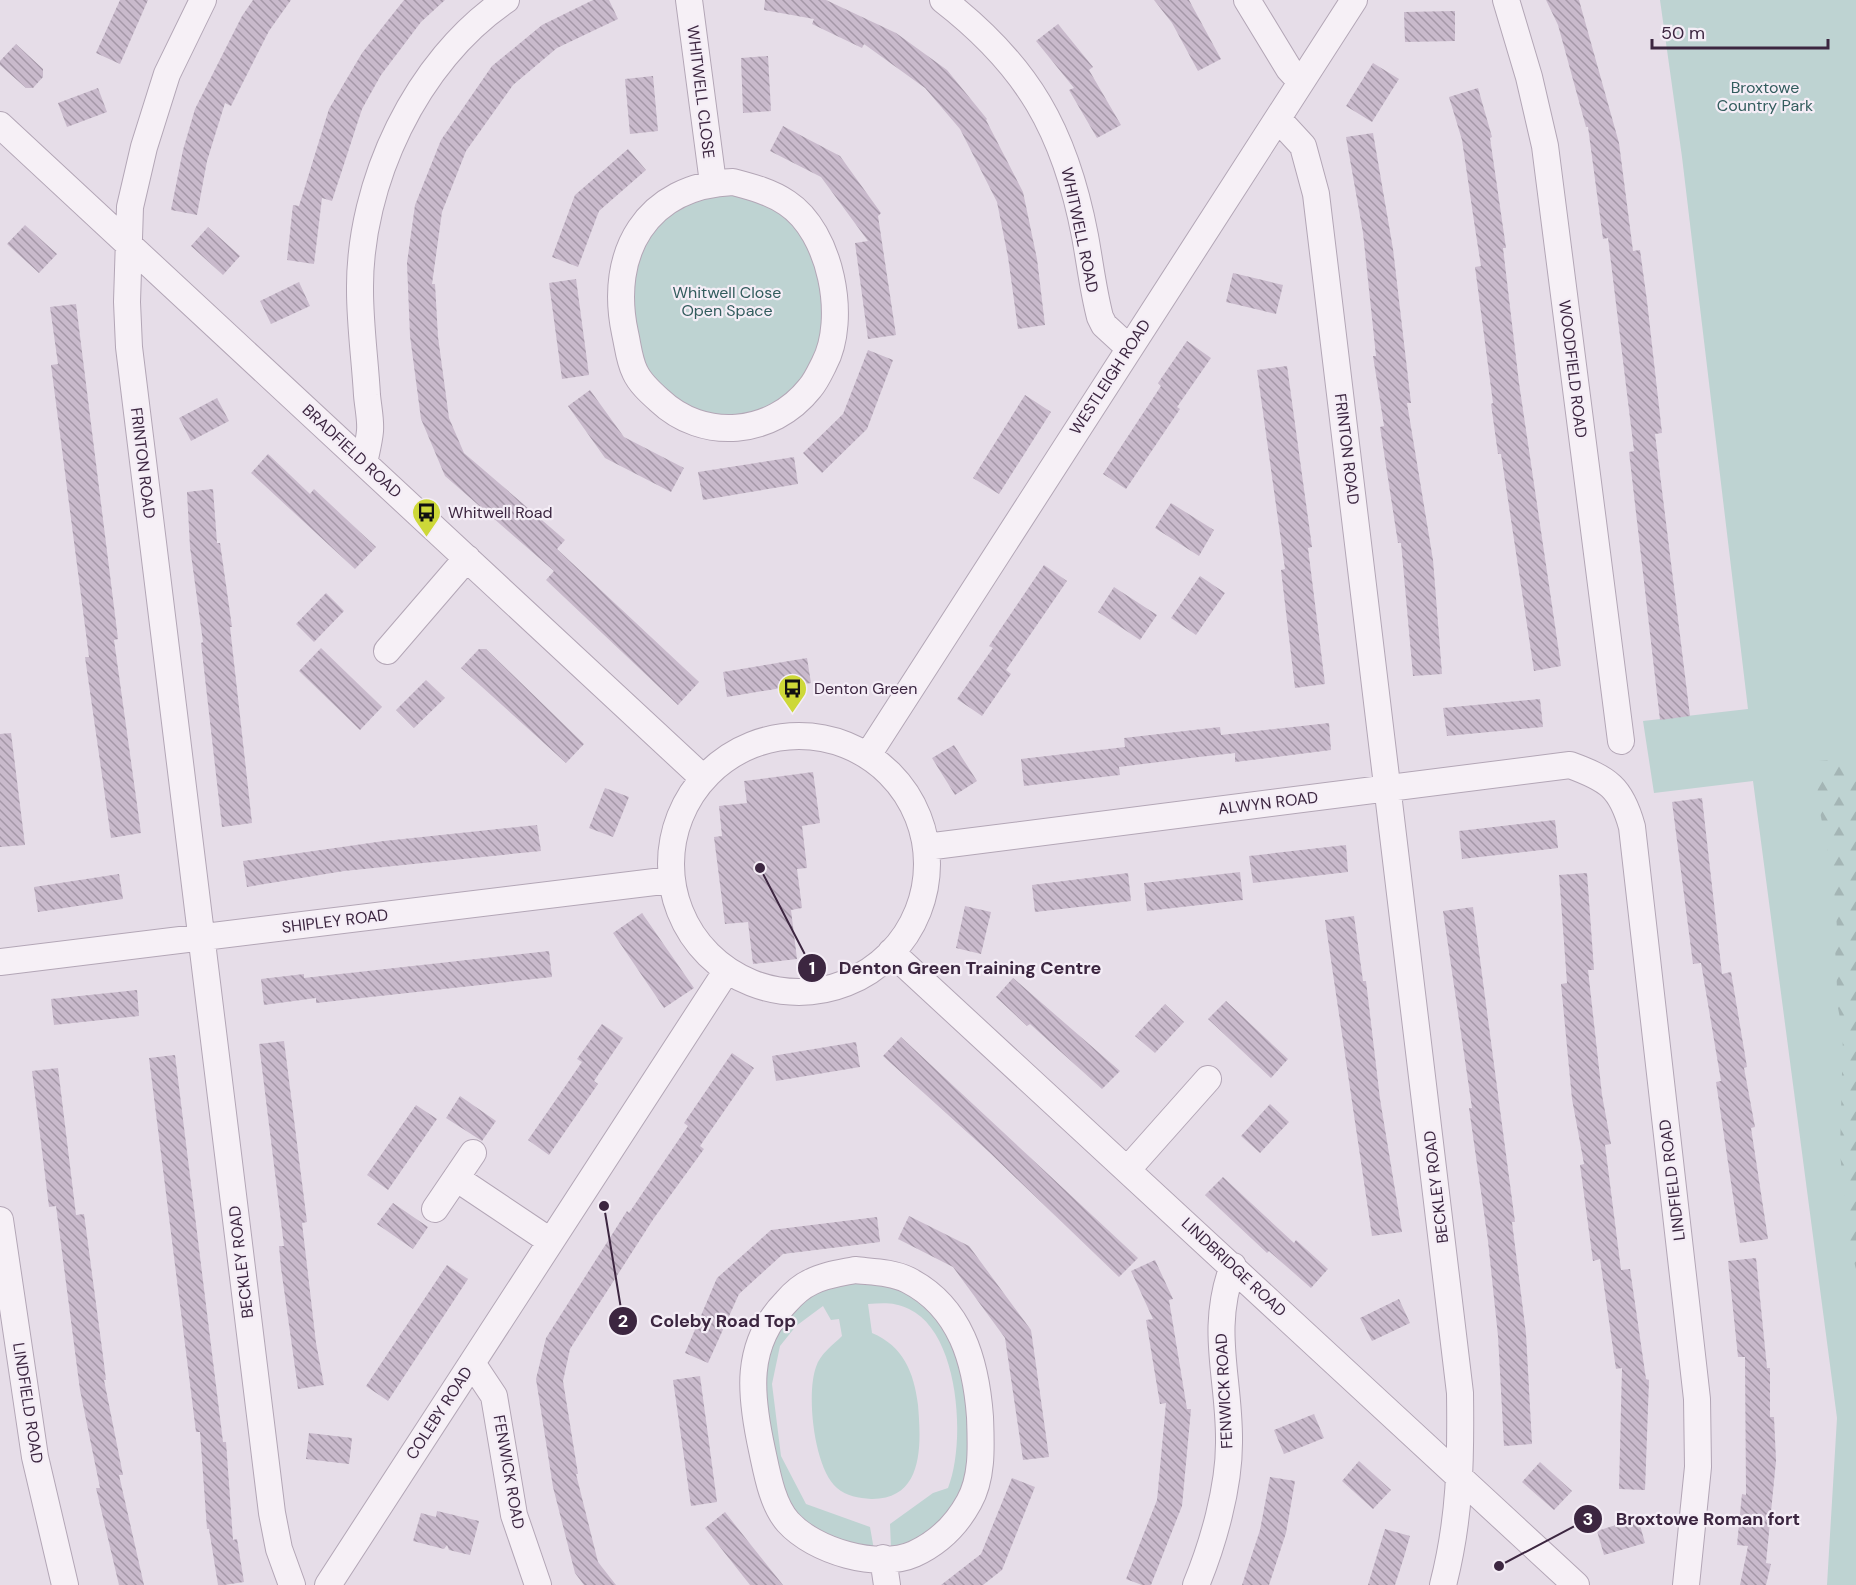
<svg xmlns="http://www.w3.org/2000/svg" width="1856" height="1585" viewBox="0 0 1856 1585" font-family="'DM Sans',sans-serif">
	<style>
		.green { fill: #bed3d2 }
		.forest { fill: url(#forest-firs) }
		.building { fill: url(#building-back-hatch) }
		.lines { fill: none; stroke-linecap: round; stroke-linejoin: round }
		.street-casing { stroke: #b3a6b6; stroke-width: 28 }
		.street { stroke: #f6f0f6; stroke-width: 26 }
		.labels { text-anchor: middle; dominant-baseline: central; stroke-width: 4.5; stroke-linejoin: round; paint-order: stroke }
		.park-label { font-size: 16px; fill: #325c5d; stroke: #f4edf6 }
		.street-label { font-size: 16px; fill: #3c2640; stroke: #f4edf6 }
		.poi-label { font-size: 16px; fill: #3c2640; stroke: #f4edf6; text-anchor: start }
		.leader { fill: none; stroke: #3c2640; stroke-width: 2 }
		.callout-dot { fill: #3c2640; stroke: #f4edf6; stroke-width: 2 }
		.mark-label { font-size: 18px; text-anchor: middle; font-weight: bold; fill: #fff }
		.callout-label { font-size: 18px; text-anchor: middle; font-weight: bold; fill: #3c2640; stroke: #f4edf6; stroke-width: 4.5; stroke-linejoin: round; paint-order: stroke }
	</style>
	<defs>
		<pattern id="forest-firs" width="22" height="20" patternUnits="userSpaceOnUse" patternTransform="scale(1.5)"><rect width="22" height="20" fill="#bed3d2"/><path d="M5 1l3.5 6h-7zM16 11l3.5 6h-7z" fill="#a4b5b5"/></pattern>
		<pattern id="building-back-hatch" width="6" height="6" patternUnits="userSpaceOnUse" patternTransform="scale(1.5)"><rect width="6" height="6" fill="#c9bacc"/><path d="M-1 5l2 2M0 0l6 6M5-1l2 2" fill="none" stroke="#a497a7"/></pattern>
	</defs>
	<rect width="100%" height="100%" fill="#e6dde8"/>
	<path class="green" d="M 1660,0 L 1856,0 L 1856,1585 L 1827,1585 L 1837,1418 L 1753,781 L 1654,793 L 1643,721 L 1748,709 L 1682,157 Z
		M 726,194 L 752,196 L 778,208 L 803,231 L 822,287 L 823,330 L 803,383 L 781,401 L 756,414 L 707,416 L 681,405 L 655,383 L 643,363 L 629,287 L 638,256 L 650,230 L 685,203 Z
		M 857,1280 L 897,1288 L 922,1300 L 939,1316 L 963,1372 L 971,1462 L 958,1508 L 909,1547 L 891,1548 L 890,1524 L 933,1493 L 948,1488 C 966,1443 960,1333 909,1309 C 895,1302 883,1303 868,1304 L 872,1333 C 903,1346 914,1372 918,1405 C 921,1442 925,1500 871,1499 C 859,1498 846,1496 837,1488 C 814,1469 806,1394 816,1367 C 820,1354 833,1345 842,1336 L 839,1319 L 831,1320 L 823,1306 L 796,1326 L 780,1346 L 772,1384 L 781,1456 L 806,1504 L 870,1527 L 874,1550 L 835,1544 L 798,1519 L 777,1478 L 762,1380 L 772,1337 L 796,1306 L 826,1286 Z"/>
	<path class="forest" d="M 1840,759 L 1856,772 L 1856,1269 L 1849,1243 L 1840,1153 L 1843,1033 L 1838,1008 L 1835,947 L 1837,928 L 1833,877 L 1817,797 L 1819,761 Z"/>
	<path class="building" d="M 120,0 L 148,0 L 120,64 L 96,53 Z
		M 253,0 L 291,0 L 269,31 L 231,106 L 225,103 L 207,161 L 197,215 L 171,210 L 183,150 L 195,109 L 242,16 Z
		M 404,0 L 445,0 L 421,22 L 381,75 L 362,109 L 332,201 L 322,198 L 314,264 L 287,260 L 293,205 L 299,206 L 329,109 L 362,53 Z
		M 593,0 L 609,0 L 618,19 L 557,48 L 513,85 L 466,151 L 442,212 L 432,284 L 435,284 L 438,337 L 449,418 L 464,453 L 565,540 L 557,549 L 699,682 L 678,705 L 546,580 L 554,571 L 445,476 L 421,419 L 410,336 L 407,263 L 415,205 L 441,140 L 492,66 L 542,25 Z
		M 765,0 L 826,0 L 896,33 L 947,70 L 987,119 L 986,120 L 1023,192 L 1037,259 L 1045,325 L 1018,329 L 1008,257 L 997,202 L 960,129 L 925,88 L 864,44 L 862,48 L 812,24 L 814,19 L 764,10 Z
		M 1154,0 L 1189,0 L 1221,59 L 1198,71 L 1172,23 Z
		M 1546,0 L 1579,0 L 1619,143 L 1633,251 L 1640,250 L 1647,301 L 1662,433 L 1655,434 L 1690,716 L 1660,720 L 1629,452 L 1634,451 L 1608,238 L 1603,239 L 1588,127 L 1586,127 L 1558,25 Z
		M 1455,11 L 1455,41 L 1405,42 L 1404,12 Z
		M 1058,24 L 1093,67 L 1089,70 L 1121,125 L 1097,138 L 1069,90 L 1074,88 L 1036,41 Z
		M 16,44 L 43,69 L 43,77 L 33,88 L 26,88 L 0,65 L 0,61 Z
		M 768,56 L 771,111 L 743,113 L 741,58 Z
		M 1373,63 L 1399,79 L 1372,122 L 1346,106 Z
		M 653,76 L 658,131 L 630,134 L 625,79 Z
		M 98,88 L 107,112 L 67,127 L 58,103 Z
		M 1478,88 L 1492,137 L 1490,138 L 1506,248 L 1503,248 L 1519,383 L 1561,666 L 1534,671 L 1501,454 L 1498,454 L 1491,404 L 1493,403 L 1475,267 L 1481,266 L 1475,228 L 1462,140 L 1449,97 Z
		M 783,126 L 840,156 L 881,213 L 878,216 L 896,335 L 868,339 L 855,243 L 868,241 L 821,177 L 770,151 Z
		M 1373,133 L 1393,249 L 1411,403 L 1407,403 L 1433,560 L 1442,674 L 1413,676 L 1401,543 L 1398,543 L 1380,427 L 1384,426 L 1373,356 L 1376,356 L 1363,233 L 1346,137 Z
		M 628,149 L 646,170 L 599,211 L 578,267 L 552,257 L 575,195 Z
		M 25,225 L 57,254 L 39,273 L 7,244 Z
		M 208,227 L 240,256 L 223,275 L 191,246 Z
		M 1233,273 L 1283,285 L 1276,314 L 1226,302 Z
		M 576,279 L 589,375 L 562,379 L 549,283 Z
		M 299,282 L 310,306 L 271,324 L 260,301 Z
		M 76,304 L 118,639 L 114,640 L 141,833 L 111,838 L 85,657 L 89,657 L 51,365 L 58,364 L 50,307 Z
		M 1187,341 L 1211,358 L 1177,407 L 1180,409 L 1126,489 L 1103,474 L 1161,386 L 1158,383 Z
		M 868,350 L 893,360 L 867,429 L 822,473 L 803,453 L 843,414 Z
		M 1287,366 L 1312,547 L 1308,548 L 1325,684 L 1295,688 L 1281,570 L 1285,569 L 1257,370 Z
		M 590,390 L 624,437 L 684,468 L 671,492 L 605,458 L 568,406 Z
		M 1025,395 L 1051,412 L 999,494 L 973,478 Z
		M 217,398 L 229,421 L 191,441 L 179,418 Z
		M 268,454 L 310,494 L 314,489 L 376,547 L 355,569 L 251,473 Z
		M 794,457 L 798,484 L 703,500 L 698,472 Z
		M 213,489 L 217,543 L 220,543 L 232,627 L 230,627 L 252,823 L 222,827 L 201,643 L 203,642 L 190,547 L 187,492 Z
		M 1171,503 L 1214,530 L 1199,556 L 1155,528 Z
		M 1044,565 L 1067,581 L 1006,670 L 1011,674 L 982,716 L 957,699 L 993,648 L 989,646 Z
		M 1200,576 L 1225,593 L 1196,635 L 1171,618 Z
		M 1114,587 L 1157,615 L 1140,640 L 1098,612 Z
		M 326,593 L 344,611 L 314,642 L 296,624 Z
		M 321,648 L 382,707 L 360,730 L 299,671 Z
		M 479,649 L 486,649 L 584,744 L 566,763 L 461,668 Z
		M 807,658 L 811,683 L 727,697 L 723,672 Z
		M 426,680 L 445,698 L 414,728 L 396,710 Z
		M 1540,699 L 1543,727 L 1447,736 L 1443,708 Z
		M 1329,723 L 1331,750 L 1235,762 L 1235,753 L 1199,757 L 1119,767 L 1120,775 L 1024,786 L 1021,759 L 1125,747 L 1124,738 L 1220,727 L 1221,735 Z
		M 11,733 L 25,845 L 0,847 L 0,734 Z
		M 954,745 L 977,781 L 955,795 L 932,758 Z
		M 813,772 L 820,823 L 802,826 L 807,868 L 797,869 L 802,908 L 791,910 L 797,959 L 753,964 L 748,922 L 725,924 L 714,837 L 722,836 L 719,806 L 747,803 L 744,781 Z
		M 605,788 L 629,797 L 613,837 L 589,828 Z
		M 1702,798 L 1722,974 L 1731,972 L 1747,1067 L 1744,1068 L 1755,1127 L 1751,1128 L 1768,1239 L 1740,1243 L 1716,1082 L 1721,1081 L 1701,963 L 1693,964 L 1672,802 Z
		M 1555,820 L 1558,848 L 1462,859 L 1459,831 Z
		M 537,825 L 541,851 L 344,871 L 247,887 L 243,861 L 384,841 Z
		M 1346,845 L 1348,872 L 1253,883 L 1249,856 Z
		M 1240,872 L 1243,900 L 1147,911 L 1144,883 Z
		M 1128,873 L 1131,901 L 1035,912 L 1032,885 Z
		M 1587,873 L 1594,970 L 1588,970 L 1602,1095 L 1611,1144 L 1605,1145 L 1621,1270 L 1630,1269 L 1646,1379 L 1649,1380 L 1645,1490 L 1619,1489 L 1622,1368 L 1616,1369 L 1600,1259 L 1593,1261 L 1580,1165 L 1584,1164 L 1572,1099 L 1561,984 L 1567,983 L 1559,875 Z
		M 119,874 L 123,899 L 38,912 L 34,887 Z
		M 965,906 L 991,912 L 981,954 L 956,948 Z
		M 1473,907 L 1515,1222 L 1512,1222 L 1526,1334 L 1532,1444 L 1504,1446 L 1498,1336 L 1488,1241 L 1469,1108 L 1472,1108 L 1443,911 Z
		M 642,913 L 694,988 L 664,1008 L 613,933 Z
		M 1354,916 L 1363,981 L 1366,981 L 1380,1099 L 1402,1232 L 1372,1236 L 1325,920 Z
		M 549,951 L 552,977 L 316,1003 L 316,998 L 264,1005 L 261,979 L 304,974 L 304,978 Z
		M 1013,978 L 1120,1071 L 1102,1089 L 1030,1024 L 1027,1026 L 996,997 Z
		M 137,990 L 139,1016 L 54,1025 L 51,999 Z
		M 1226,1001 L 1288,1059 L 1271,1078 L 1208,1019 Z
		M 1165,1004 L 1184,1022 L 1155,1053 L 1135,1036 Z
		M 602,1024 L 623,1038 L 594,1081 L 598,1084 L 549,1155 L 528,1140 L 582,1062 L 577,1059 Z
		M 901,1037 L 1138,1258 L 1119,1277 L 989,1152 L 883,1056 Z
		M 284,1041 L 307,1222 L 302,1223 L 316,1343 L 324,1385 L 298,1389 L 281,1268 L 279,1246 L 284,1246 L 259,1044 Z
		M 856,1042 L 860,1067 L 776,1081 L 772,1056 Z
		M 732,1053 L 754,1068 L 700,1146 L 704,1149 L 654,1218 L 570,1349 L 563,1381 L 578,1474 L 576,1474 L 598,1562 L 616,1585 L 584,1585 L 575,1573 L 553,1487 L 536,1379 L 546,1338 L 627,1211 L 629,1213 L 688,1126 L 684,1123 Z
		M 175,1055 L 223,1442 L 226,1442 L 233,1540 L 237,1539 L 244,1582 L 224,1585 L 218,1585 L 209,1529 L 207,1529 L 200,1432 L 196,1432 L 149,1058 Z
		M 58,1068 L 76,1215 L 84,1214 L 103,1356 L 106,1380 L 104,1380 L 123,1475 L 119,1475 L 144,1585 L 119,1585 L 96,1488 L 100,1488 L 80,1390 L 56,1206 L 49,1207 L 32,1071 Z
		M 460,1096 L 496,1121 L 482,1141 L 446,1118 Z
		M 1270,1104 L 1289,1122 L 1260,1153 L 1241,1136 Z
		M 416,1105 L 437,1119 L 388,1190 L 367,1175 Z
		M 1223,1177 L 1294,1243 L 1296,1240 L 1328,1269 L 1311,1288 L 1269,1251 L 1267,1253 L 1205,1195 Z
		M 393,1203 L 428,1227 L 413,1249 L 377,1224 Z
		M 909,1216 L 969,1246 L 1031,1330 L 1049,1457 L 1023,1460 L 1005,1338 L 953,1267 L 898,1239 Z
		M 877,1217 L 880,1242 L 783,1254 L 739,1294 L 708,1363 L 685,1353 L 717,1278 L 771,1230 Z
		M 1756,1258 L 1767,1368 L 1770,1368 L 1770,1417 L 1774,1417 L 1776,1461 L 1766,1563 L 1771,1564 L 1766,1585 L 1740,1585 L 1748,1546 L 1737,1545 L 1742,1494 L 1746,1495 L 1745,1357 L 1738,1357 L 1728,1261 Z
		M 1155,1260 L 1173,1299 L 1169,1300 L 1187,1409 L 1191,1409 L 1182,1506 L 1151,1585 L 1142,1585 L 1126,1579 L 1157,1500 L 1166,1403 L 1160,1404 L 1146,1320 L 1153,1319 L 1131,1271 Z
		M 447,1265 L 468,1279 L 388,1401 L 366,1386 Z
		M 1399,1299 L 1410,1323 L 1372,1341 L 1360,1318 Z
		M 700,1376 L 717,1502 L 691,1506 L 673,1380 Z
		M 1314,1414 L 1324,1438 L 1284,1454 L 1274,1430 Z
		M 309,1433 L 352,1438 L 349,1464 L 306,1459 Z
		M 1359,1461 L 1391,1490 L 1373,1509 L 1342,1481 Z
		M 1540,1462 L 1572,1491 L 1554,1510 L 1522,1482 Z
		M 1270,1477 L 1295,1481 L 1286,1533 L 1269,1585 L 1242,1585 L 1260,1530 Z
		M 1012,1478 L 1035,1487 L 1002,1570 L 983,1585 L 941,1585 L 981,1554 Z
		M 437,1511 L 479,1521 L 470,1555 L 449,1550 L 447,1545 L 444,1549 L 413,1541 L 421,1513 L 436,1517 Z
		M 725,1512 L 751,1545 L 783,1585 L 750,1585 L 705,1528 Z
		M 1638,1518 L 1645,1543 L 1604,1555 L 1597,1531 Z
		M 1385,1529 L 1410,1536 L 1404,1557 L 1395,1585 L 1368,1585 Z"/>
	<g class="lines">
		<defs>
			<path id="street" d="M 203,0 L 167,74 L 144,147 L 130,207 L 127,302 L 129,347 L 272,1513 L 279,1549 L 292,1585
				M 689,0 L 713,183
				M 943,0 C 1028,66 1065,131 1085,236 C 1090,263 1093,290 1100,317 L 1104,325 L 1129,348
				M 1247,0 L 1289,69 L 1301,82
				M 1506,0 L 1529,77 L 1545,146 L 1621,741
				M 1279,120 L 1303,146 L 1316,194 L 1460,1393 C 1461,1461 1460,1519 1443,1585
				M 0,125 L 703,778
				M 733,182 C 752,187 771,192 787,203 C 831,232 848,319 824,364 C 820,372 816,381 810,388 C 772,436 703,442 659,400 C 650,392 640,383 635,372 C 629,360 628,346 625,333 C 608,253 646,186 733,182 Z
				M 364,463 C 366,453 369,442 370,431 C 371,420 368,407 367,395 C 365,360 360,325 360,290 C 359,183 416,61 506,0
				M 387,651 L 467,558
				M671 864a128 128 0 1 1 256 0a128 128 0 1 1-256 0Z
				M 868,755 L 1354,0
				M 926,847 L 1570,765 C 1608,779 1621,787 1632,827 L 1697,1399 L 1698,1467 L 1686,1585
				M 891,952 L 1576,1585
				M 0,962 L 671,880
				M 1128,1169 L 1208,1079
				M 456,1178 L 550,1241
				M 435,1209 L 473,1153
				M 0,1220 L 35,1457 L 65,1585
				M 855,1270 C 872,1272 892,1272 908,1280 C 961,1307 976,1362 980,1417 C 981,1445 983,1477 969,1502 C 957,1524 938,1543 914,1554 C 878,1570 814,1551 788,1522 C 772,1504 767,1473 762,1450 C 750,1395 744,1345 786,1302 C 793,1294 802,1286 811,1282 C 824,1275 840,1273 855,1270 Z
				M 472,1363 L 494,1396 L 514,1515 L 538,1585
				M 883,1558 L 887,1585
				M 328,1585 L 727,970
				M 1196,1585 C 1213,1544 1229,1488 1229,1443 C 1230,1378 1209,1331 1233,1266"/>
		</defs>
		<use href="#street" class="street-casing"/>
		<use href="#street" class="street"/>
	</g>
	<defs>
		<symbol id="bus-pin" viewBox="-11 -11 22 30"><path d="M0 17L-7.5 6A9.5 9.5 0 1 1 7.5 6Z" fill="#cdd838" stroke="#f4edf6"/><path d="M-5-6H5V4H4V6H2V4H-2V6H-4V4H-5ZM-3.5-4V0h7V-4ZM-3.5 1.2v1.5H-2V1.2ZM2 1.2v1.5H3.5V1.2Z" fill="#111"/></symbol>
	</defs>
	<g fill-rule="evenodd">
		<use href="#bus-pin" x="410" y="496" width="33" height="45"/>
		<use href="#bus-pin" x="776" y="672" width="33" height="45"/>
	</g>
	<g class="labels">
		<g class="park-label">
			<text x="1765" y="87">Broxtowe<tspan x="1765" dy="18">Country Park</tspan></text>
			<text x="727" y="292">Whitwell Close<tspan x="727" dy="18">Open Space</tspan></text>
		</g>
		<g class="street-label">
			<text transform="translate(701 92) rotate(83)">WHITWELL CLOSE</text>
			<text transform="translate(1080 230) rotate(78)">WHITWELL ROAD</text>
			<text transform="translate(1573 369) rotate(83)">WOODFIELD ROAD</text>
			<text transform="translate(1110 377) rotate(-57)">WESTLEIGH ROAD</text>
			<text transform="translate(1347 449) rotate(83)">FRINTON ROAD</text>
			<text transform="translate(352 451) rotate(43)">BRADFIELD ROAD</text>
			<text transform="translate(143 463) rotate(83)">FRINTON ROAD</text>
			<text transform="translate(1268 803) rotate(-7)">ALWYN ROAD</text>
			<text transform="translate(335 921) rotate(-7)">SHIPLEY ROAD</text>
			<text transform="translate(1672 1180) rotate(-97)">LINDFIELD ROAD</text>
			<text transform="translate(1436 1187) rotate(-97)">BECKLEY ROAD</text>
			<text transform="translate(241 1262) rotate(-97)">BECKLEY ROAD</text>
			<text transform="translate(1234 1267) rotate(43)">LINDBRIDGE ROAD</text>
			<text transform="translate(1224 1391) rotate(-93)">FENWICK ROAD</text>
			<text transform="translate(28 1403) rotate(81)">LINDFIELD ROAD</text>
			<text transform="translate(439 1413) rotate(-57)">COLEBY ROAD</text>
			<text transform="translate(509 1472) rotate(80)">FENWICK ROAD</text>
		</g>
		<g class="poi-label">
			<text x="448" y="512">Whitwell Road</text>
			<text x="814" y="688">Denton Green</text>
		</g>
	</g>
	<path class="leader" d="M760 868L812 968M604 1206L623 1321M1499 1566L1588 1519"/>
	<g class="callout-dot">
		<circle cx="760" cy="868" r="6"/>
		<circle cx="604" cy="1206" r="6"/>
		<circle cx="1499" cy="1566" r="6"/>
		<circle cx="812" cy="968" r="15"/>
		<circle cx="623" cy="1321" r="15"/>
		<circle cx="1588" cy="1519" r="15"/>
	</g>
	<g class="mark-label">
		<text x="812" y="974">1</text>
		<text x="623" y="1327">2</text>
		<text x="1588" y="1525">3</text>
	</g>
	<g class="callout-label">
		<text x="970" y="974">Denton Green Training Centre</text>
		<text x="723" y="1327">Coleby Road Top</text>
		<text x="1708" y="1525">Broxtowe Roman fort</text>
	</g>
	<path d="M1652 39v9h176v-9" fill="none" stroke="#3c2640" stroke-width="3"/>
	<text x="1661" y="39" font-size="18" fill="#3c2640" stroke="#f4edf6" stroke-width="4.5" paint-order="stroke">50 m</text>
</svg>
